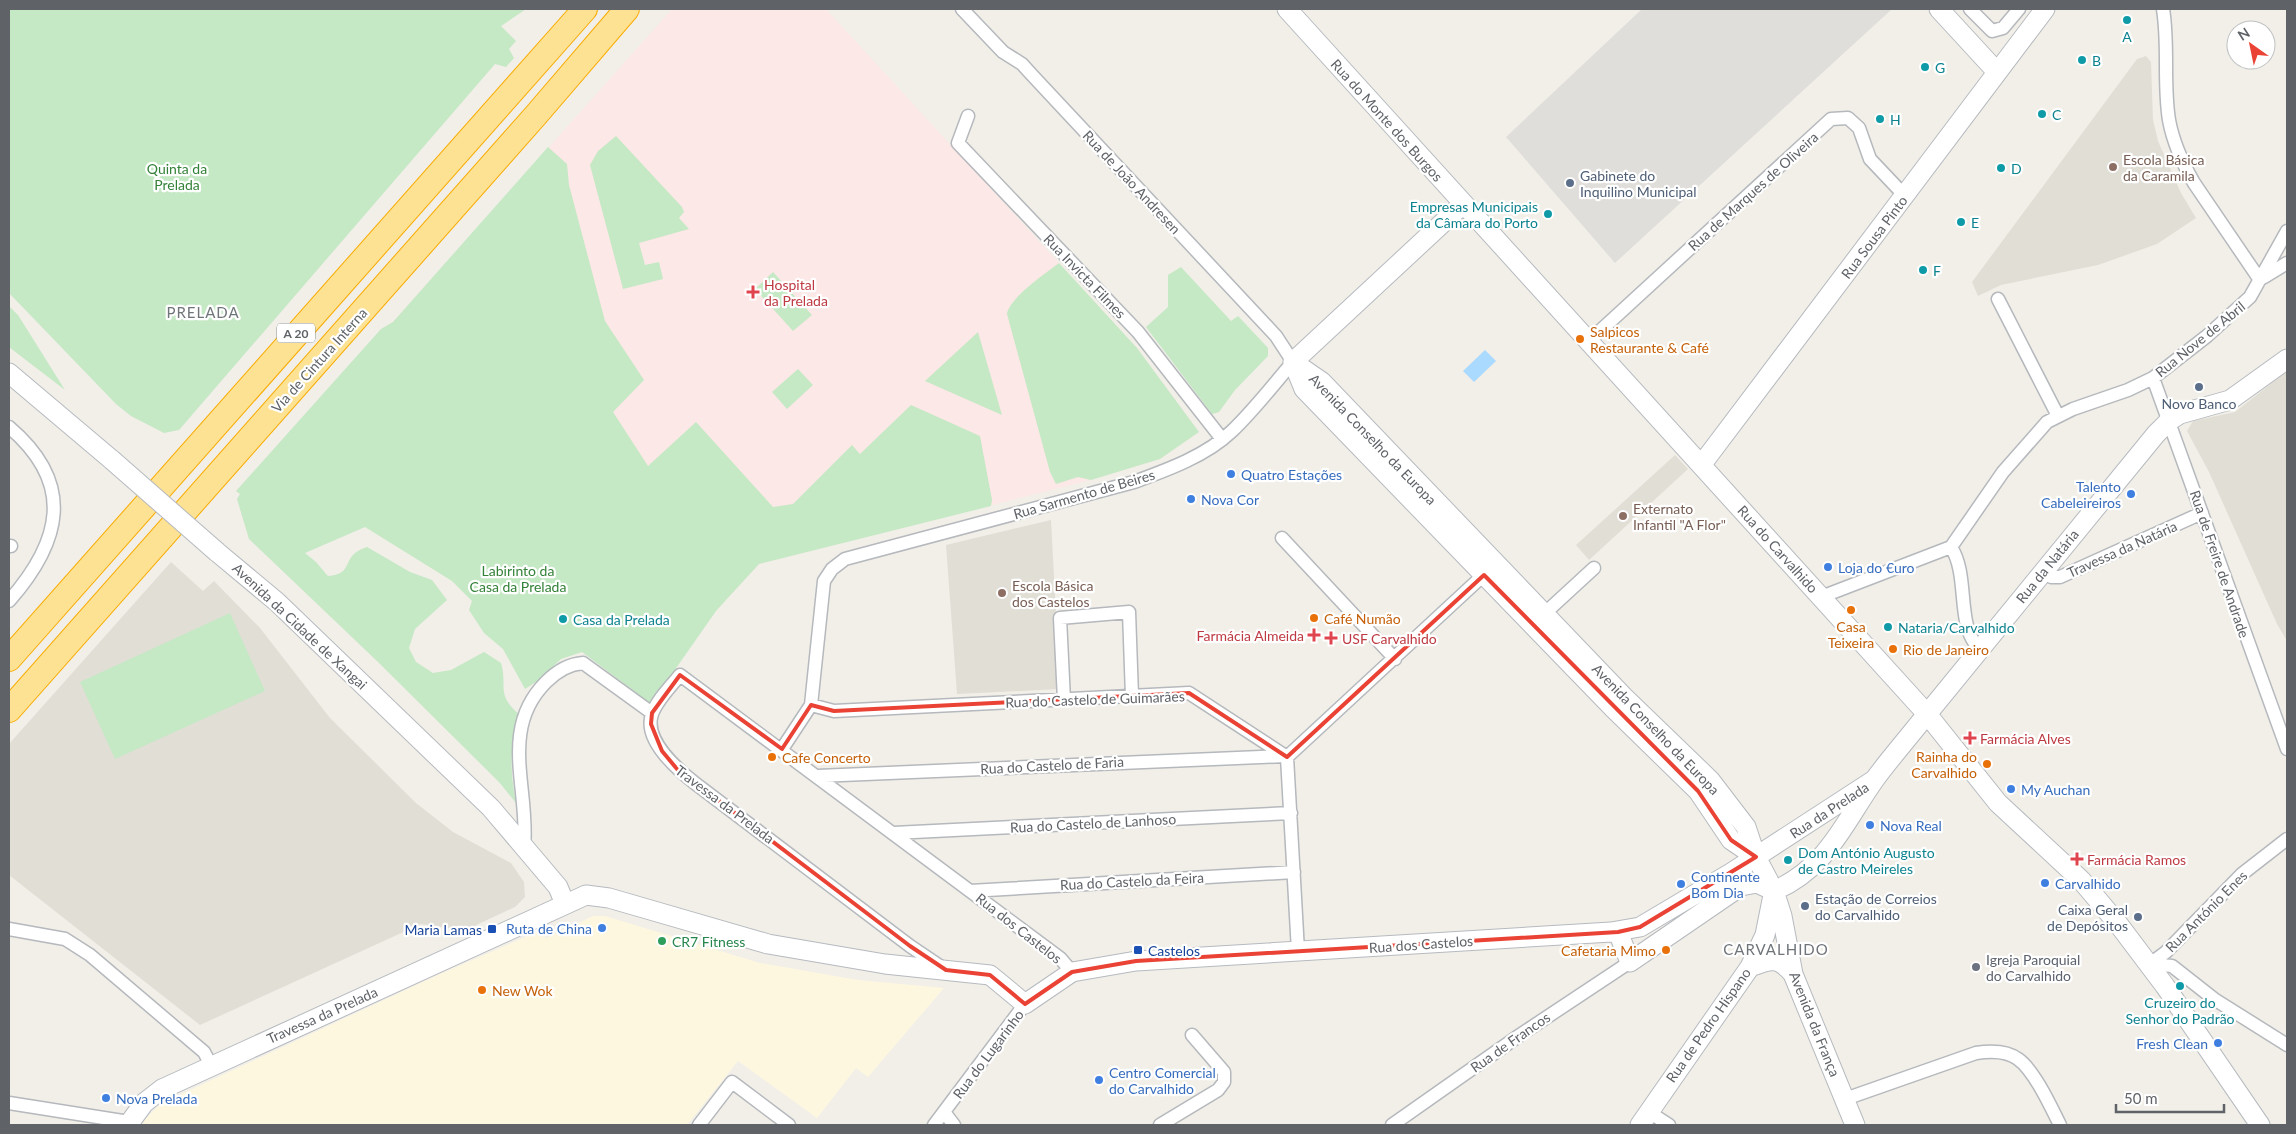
<svg xmlns="http://www.w3.org/2000/svg" width="2296" height="1134" viewBox="0 0 2296 1134" font-family="Lato,sans-serif">
	<style>
		.commercial { fill: #fef7e0 }
		.industrial { fill: #e0deda }
		.education { fill: #e1ded6 }
		.medical { fill: #fce8e6 }
		.green { fill: #c5e8c5 }
		.water { fill: #aadaff }
		.lines { fill: none; stroke-linecap: round; stroke-linejoin: round }
		.street-casing { stroke: #b5b8bc; stroke-width: 15 }
		.secondary-casing { stroke: #b6babf; stroke-width: 21 }
		.highway-casing { stroke: #f9ab00; stroke-width: 26 }
		.street { stroke: #fff; stroke-width: 12 }
		.secondary { stroke: #fff; stroke-width: 19 }
		.highway { stroke: #fde293; stroke-width: 24 }
		.secondary-bridge-casing { stroke: #b6babf; stroke-width: 21; stroke-linecap: butt }
		.secondary-bridge { stroke: #fff; stroke-width: 19 }
		.marked { fill: none; stroke: #ea4335; stroke-width: 4; stroke-linejoin: round }
		.culture-dot { fill: #0f9aa8; stroke: #fff; stroke-width: 2 }
		.education-dot { fill: #8d6e63; stroke: #fff; stroke-width: 2 }
		.service-dot { fill: #5c6f8a; stroke: #fff; stroke-width: 2 }
		.health-dot { fill: #e0444e; stroke: #fff; stroke-width: 2 }
		.food-dot { fill: #e8710a; stroke: #fff; stroke-width: 2 }
		.shop-dot { fill: #3f7fe0; stroke: #fff; stroke-width: 2 }
		.transit-dot { fill: #1a4fb4; stroke: #fff; stroke-width: 2 }
		.leisure-dot { fill: #2e9e5b; stroke: #fff; stroke-width: 2 }
		.worship-dot { fill: #6b7280; stroke: #fff; stroke-width: 2 }
		.labels { text-anchor: middle; dominant-baseline: central; stroke-width: 4.5; stroke-linejoin: round; paint-order: stroke }
		.shield { fill: #fff; stroke: #8f9295; stroke-width: 1 }
		.shield-label { font-size: 12px; font-weight: bold; fill: #5f6368 }
		.culture-label { font-size: 14px; fill: #0d838f; stroke: #fff; text-anchor: start }
		.street-label { font-size: 14px; fill: #5f6368; stroke: #fff }
		.education-label { font-size: 14px; fill: #785e54; stroke: #fff; text-anchor: start }
		.park-label { font-size: 14px; fill: #348238; stroke: #fff }
		.service-label { font-size: 14px; fill: #4e5e75; stroke: #fff; text-anchor: start }
		.health-label { font-size: 14px; fill: #be3a42; stroke: #fff; text-anchor: start }
		.food-label { font-size: 14px; fill: #c56008; stroke: #fff; text-anchor: start }
		.shop-label { font-size: 14px; fill: #366cbe; stroke: #fff; text-anchor: start }
		.transit-label { font-size: 14px; fill: #164399; stroke: #fff; text-anchor: end }
		.leisure-label { font-size: 14px; fill: #27864d; stroke: #fff; text-anchor: start }
		.worship-label { font-size: 14px; fill: #5b616d; stroke: #fff; text-anchor: start }
		.neighbourhood-label { font-size: 15px; letter-spacing: 1px; fill: #70757a; stroke: #fff }
	</style>
	<rect width="100%" height="100%" fill="#f1efe8"/>
	<path class="commercial" d="M 593,916 L 605,916 L 760,963 L 858,980 L 944,988 L 868,1077 L 856,1068 L 817,1118 L 738,1061 L 687,1125 L 140,1125 L 158,1106 L 173,1098 L 440,974 L 537,932 L 546,938 Z"/>
	<path class="industrial" d="M 1642,9 L 1892,9 L 1615,263 L 1506,137 Z"/>
	<path class="education" d="M 2146,56 L 2151,62 L 2153,120 L 2158,141 L 2181,193 L 2196,218 L 2157,244 L 2098,265 L 2001,285 L 1978,296 L 1972,282 L 2137,59 Z
		M 2287,371 L 2287,641 L 2277,624 L 2209,472 L 2187,431 L 2193,421 L 2235,412 Z
		M 1675,455 L 1688,469 L 1589,560 L 1576,545 Z
		M 1051,520 L 1060,689 L 957,694 L 946,545 Z
		M 171,562 L 203,591 L 214,581 L 260,628 L 330,718 L 416,803 L 453,832 L 511,863 L 524,882 L 525,897 L 515,907 L 470,928 L 449,928 L 421,924 L 200,1025 L 9,875 L 9,744 Z"/>
	<path class="medical" d="M 672,9 L 826,9 L 1137,348 L 1199,432 L 1160,459 L 1091,480 L 759,564 L 716,611 L 393,322 Z"/>
	<path class="green" d="M 9,9 L 526,9 L 501,26 L 516,41 L 509,49 L 514,58 L 506,67 L 495,64 L 179,430 L 164,433 L 131,416 L 116,404 L 9,293 Z
		M 616,136 L 682,207 L 684,212 L 679,218 L 689,229 L 639,243 L 645,265 L 659,262 L 663,279 L 623,289 L 590,165 L 598,151 Z
		M 548,147 L 567,164 L 569,185 L 605,321 L 644,380 L 613,412 L 648,466 L 696,422 L 773,507 L 793,504 L 852,445 L 860,454 L 911,405 L 980,436 L 992,500 L 991,506 L 759,564 L 716,611 L 651,704 L 582,652 L 561,659 L 539,680 L 525,689 L 503,649 L 484,633 L 469,610 L 472,601 L 452,581 L 365,527 L 305,553 L 316,562 L 328,576 C 356,574 339,556 367,547 L 410,572 L 432,580 L 447,600 L 415,629 L 409,648 L 416,662 L 433,673 L 451,670 L 484,652 L 501,663 C 508,687 495,694 520,715 C 509,749 510,769 516,803 L 499,782 L 378,662 L 249,539 L 237,499 L 240,494 L 236,491 L 381,329 L 393,322 Z
		M 1059,263 L 1137,348 L 1199,432 L 1160,459 L 1091,480 L 1078,477 L 1056,484 L 1050,472 L 1007,314 C 1009,298 1046,273 1059,263 Z
		M 1181,267 L 1231,321 L 1238,316 L 1268,348 L 1268,356 L 1235,390 L 1219,412 L 1212,414 L 1146,327 L 1168,307 L 1168,275 Z
		M 773,272 L 812,315 L 793,331 L 755,289 Z
		M 9,306 L 18,315 L 65,390 L 9,347 Z
		M 978,332 L 1002,415 L 925,381 Z
		M 798,369 L 813,385 L 787,409 L 772,392 Z
		M 230,613 L 265,691 L 115,759 L 80,682 Z"/>
	<path class="water" d="M 1485,350 L 1496,361 L 1474,382 L 1463,371 Z"/>
	<g class="lines">
		<defs>
			<path id="street" d="M 1970,9 L 1992,31 L 2003,28 L 2019,9
				M 2163,9 C 2169,46 2163,83 2169,120 C 2173,142 2183,164 2194,183 L 2260,280
				M 968,116 L 958,143 L 1138,332 L 1222,439
				M 2264,277 L 2287,263
				M 1998,299 L 2058,416
				M 1589,341 L 1831,119 L 1848,118 L 1859,128 L 1870,159 L 1905,196
				M 2153,378 L 2287,749
				M 9,427 C 76,484 61,542 9,601
				M 1282,538 L 1395,659
				M 9,546 L 11,546
				M 2043,572 L 2051,577 L 2060,577 L 2202,513
				M 1821,597 L 1951,547
				M 1544,614 L 1594,568
				M 1980,649 C 1955,627 1970,576 1951,547 L 2003,472 L 2047,422 L 2073,409 L 2128,390 L 2153,378 L 2207,336 L 2250,297 L 2287,231
				M 1064,700 L 1060,618 L 1129,612 L 1132,696
				M 811,705 L 834,711 L 1189,693 L 1287,757
				M 782,749 L 811,705 L 824,581 L 832,569 L 845,559 L 1134,482 C 1167,470 1206,456 1232,431 C 1254,410 1273,385 1293,362 L 1276,336 L 1032,75 L 1022,64 L 1003,52 L 962,9
				M 1287,757 L 1489,570
				M 1287,757 L 1298,951
				M 818,776 L 1285,756
				M 894,833 L 1291,813
				M 524,848 C 530,790 498,730 546,682 C 557,671 568,664 583,663 L 652,713
				M 970,891 L 1294,872
				M 9,929 L 65,939 L 90,955 L 204,1052 L 211,1065
				M 2150,964 L 2166,952 L 2242,874 L 2287,839
				M 2150,964 L 2172,966 L 2214,999 L 2287,1045
				M 944,969 L 910,946 L 696,784 C 678,770 643,740 652,714 C 657,700 671,686 680,675 L 970,891 L 1060,958 L 1072,972
				M 1845,1099 L 1976,1053 C 1989,1051 2006,1050 2018,1059 C 2034,1070 2051,1107 2060,1125
				M 9,1103 L 129,1122
				M 944,1112 L 954,1125
				M 1649,1112 L 1669,1125
				M 699,1125 L 732,1082 L 789,1125
				M 934,1125 L 1025,1004
				M 1160,1125 L 1218,1090 L 1224,1082 L 1224,1072 L 1192,1035
				M 1392,1125 L 1520,1035 L 1630,962"/>
			<path id="secondary" d="M 1287,9 L 1927,714 L 1998,803 L 2081,880 L 2119,925 L 2165,986 L 2260,1125
				M 1939,9 L 1997,72
				M 1293,362 L 1322,382 L 1624,697 L 1710,780 L 1746,827 L 1756,857 L 1774,891 L 1782,916 L 1793,974 L 1855,1125
				M 1293,362 L 1304,389 L 1613,708 L 1698,791 L 1731,840 L 1756,857
				M 1293,362 L 1463,204
				M 9,373 L 112,460
				M 1702,464 L 2045,9
				M 217,552 L 277,602 L 491,808 L 558,887 L 565,904
				M 1774,891 C 1828,867 1843,824 1875,779 C 1883,768 1892,757 1901,746 L 2156,434 L 2169,421 L 2180,414 L 2230,400 L 2287,359
				M 1618,932 L 1630,962 L 1741,886 L 1757,883 L 1774,891
				M 1750,967 C 1771,959 1778,956 1793,974
				M 128,1125 L 144,1103 L 162,1089 L 586,895 L 609,898 L 768,944 L 885,964 L 990,975 L 1025,1004 L 1072,972 L 1136,961 L 1611,932 L 1640,927 L 1731,873 L 1874,780
				M 1640,1125 L 1750,967 L 1765,935 L 1773,895"/>
			<path id="highway" d="M 9,659 L 585,9
				M 9,710 L 536,115 L 627,9"/>
		</defs>
		<use href="#street" class="street-casing"/>
		<use href="#secondary" class="secondary-casing"/>
		<use href="#highway" class="highway-casing"/>
		<use href="#street" class="street"/>
		<use href="#secondary" class="secondary"/>
		<use href="#highway" class="highway"/>
		<defs>
			<path id="secondary-bridge" d="M 112,460 L 217,552"/>
		</defs>
		<use href="#secondary-bridge" class="secondary-bridge-casing"/>
		<use href="#secondary-bridge" class="secondary-bridge"/>
	</g>
	<path class="marked" d="M 1484,575 L 1698,791 L 1731,840 L 1756,857 L 1640,927 L 1618,932 L 1136,961 L 1072,972 L 1025,1004 L 990,975 L 946,970 L 910,946 L 677,769 L 662,751 L 651,724 L 652,713 L 680,675 L 782,749 L 811,705 L 834,711 L 1189,693 L 1287,757 Z"/>
	<g class="culture-dot">
		<circle cx="2127" cy="20" r="5"/>
		<circle cx="2082" cy="60" r="5"/>
		<circle cx="1925" cy="67" r="5"/>
		<circle cx="2042" cy="114" r="5"/>
		<circle cx="1880" cy="119" r="5"/>
		<circle cx="2001" cy="168" r="5"/>
		<circle cx="1548" cy="214" r="5"/>
		<circle cx="1961" cy="222" r="5"/>
		<circle cx="1923" cy="270" r="5"/>
		<circle cx="563" cy="619" r="5"/>
		<circle cx="1888" cy="627" r="5"/>
		<circle cx="1788" cy="860" r="5"/>
		<circle cx="2180" cy="986" r="5"/>
	</g>
	<g class="education-dot">
		<circle cx="2113" cy="167" r="5"/>
		<circle cx="1623" cy="516" r="5"/>
		<circle cx="1002" cy="593" r="5"/>
	</g>
	<g class="service-dot">
		<circle cx="1570" cy="183" r="5"/>
		<circle cx="2199" cy="387" r="5"/>
		<circle cx="1805" cy="906" r="5"/>
		<circle cx="2138" cy="917" r="5"/>
	</g>
	<g class="health-dot">
		<path d="M750.5 284.5h5v5h5v5h-5v5h-5v-5h-5v-5h5z"/>
		<path d="M1311.5 627.5h5v5h5v5h-5v5h-5v-5h-5v-5h5z"/>
		<path d="M1328.5 630.5h5v5h5v5h-5v5h-5v-5h-5v-5h5z"/>
		<path d="M1967.5 730.5h5v5h5v5h-5v5h-5v-5h-5v-5h5z"/>
		<path d="M2074.5 851.5h5v5h5v5h-5v5h-5v-5h-5v-5h5z"/>
	</g>
	<g class="food-dot">
		<circle cx="1580" cy="339" r="5"/>
		<circle cx="1851" cy="610" r="5"/>
		<circle cx="1314" cy="618" r="5"/>
		<circle cx="1893" cy="649" r="5"/>
		<circle cx="772" cy="757" r="5"/>
		<circle cx="1987" cy="764" r="5"/>
		<circle cx="1666" cy="950" r="5"/>
		<circle cx="482" cy="990" r="5"/>
	</g>
	<g class="shop-dot">
		<circle cx="1231" cy="474" r="5"/>
		<circle cx="2131" cy="494" r="5"/>
		<circle cx="1191" cy="499" r="5"/>
		<circle cx="1828" cy="567" r="5"/>
		<circle cx="2011" cy="789" r="5"/>
		<circle cx="1870" cy="825" r="5"/>
		<circle cx="2045" cy="883" r="5"/>
		<circle cx="1681" cy="884" r="5"/>
		<circle cx="602" cy="928" r="5"/>
		<circle cx="2218" cy="1043" r="5"/>
		<circle cx="1099" cy="1080" r="5"/>
		<circle cx="106" cy="1098" r="5"/>
	</g>
	<g class="transit-dot">
		<rect x="487" y="924" width="10" height="10" rx="2.5"/>
		<rect x="1133" y="945" width="10" height="10" rx="2.5"/>
	</g>
	<circle class="leisure-dot" cx="662" cy="941" r="5"/>
	<circle class="worship-dot" cx="1976" cy="967" r="5"/>
	<g class="labels">
		<rect class="shield" x="277" y="323.5" width="38" height="19" rx="4"/>
		<g class="shield-label">
			<text x="296" y="333">A 20</text>
		</g>
		<g class="culture-label">
			<text x="2127" y="36" text-anchor="middle">A</text>
			<text x="2092" y="60">B</text>
			<text x="1935" y="67">G</text>
			<text x="2052" y="114">C</text>
			<text x="1890" y="119">H</text>
			<text x="2011" y="168">D</text>
			<text x="1538" y="206" text-anchor="end">Empresas Municipais<tspan x="1538" dy="16">da Câmara do Porto</tspan></text>
			<text x="1971" y="222">E</text>
			<text x="1933" y="270">F</text>
			<text x="573" y="619">Casa da Prelada</text>
			<text x="1898" y="627">Nataria/Carvalhido</text>
			<text x="1798" y="852">Dom António Augusto<tspan x="1798" dy="16">de Castro Meireles</tspan></text>
			<text x="2180" y="1002" text-anchor="middle">Cruzeiro do<tspan x="2180" dy="16">Senhor do Padrão</tspan></text>
		</g>
		<g class="street-label">
			<text transform="translate(1387 120) rotate(48)">Rua do Monte dos Burgos</text>
			<text transform="translate(1132 182) rotate(47)">Rua de João Andresen</text>
			<text transform="translate(1753 191) rotate(-42)">Rua de Marques de Oliveira</text>
			<text transform="translate(1874 237) rotate(-53)">Rua Sousa Pinto</text>
			<text transform="translate(1085 276) rotate(46)">Rua Invicta Filmes</text>
			<text transform="translate(2200 339) rotate(-39)">Rua Nove de Abril</text>
			<text transform="translate(319 360) rotate(-48)">Via de Cintura Interna</text>
			<text transform="translate(1373 439) rotate(46)">Avenida Conselho da Europa</text>
			<text transform="translate(1084 494) rotate(-16)">Rua Sarmento de Beires</text>
			<text transform="translate(1778 549) rotate(48)">Rua do Carvalhido</text>
			<text transform="translate(2122 549) rotate(-24)">Travessa da Natária</text>
			<text transform="translate(2220 564) rotate(71)">Rua de Freire de Andrade</text>
			<text transform="translate(2047 566) rotate(-51)">Rua da Natária</text>
			<text transform="translate(300 626) rotate(43)">Avenida da Cidade de Xangai</text>
			<text transform="translate(1095 699) rotate(-2)">Rua do Castelo de Guimarães</text>
			<text transform="translate(1656 729) rotate(46)">Avenida Conselho da Europa</text>
			<text transform="translate(1052 765) rotate(-3)">Rua do Castelo de Faria</text>
			<text transform="translate(725 804) rotate(37)">Travessa da Prelada</text>
			<text transform="translate(1829 810) rotate(-33)">Rua da Prelada</text>
			<text transform="translate(1093 823) rotate(-3)">Rua do Castelo de Lanhoso</text>
			<text transform="translate(1132 881) rotate(-3)">Rua do Castelo da Feira</text>
			<text transform="translate(2206 911) rotate(-45)">Rua António Enes</text>
			<text transform="translate(1019 928) rotate(38)">Rua dos Castelos</text>
			<text transform="translate(1421 944) rotate(-4)">Rua dos Castelos</text>
			<text transform="translate(322 1015) rotate(-24)">Travessa da Prelada</text>
			<text transform="translate(1815 1024) rotate(68)">Avenida da França</text>
			<text transform="translate(1708 1025) rotate(-55)">Rua de Pedro Hispano</text>
			<text transform="translate(1510 1042) rotate(-35)">Rua de Francos</text>
			<text transform="translate(988 1054) rotate(-53)">Rua do Lugarinho</text>
		</g>
		<g class="education-label">
			<text x="2123" y="159">Escola Básica<tspan x="2123" dy="16">da Caramila</tspan></text>
			<text x="1633" y="508">Externato<tspan x="1633" dy="16">Infantil "A Flor"</tspan></text>
			<text x="1012" y="585">Escola Básica<tspan x="1012" dy="16">dos Castelos</tspan></text>
		</g>
		<g class="park-label">
			<text x="177" y="168">Quinta da<tspan x="177" dy="16">Prelada</tspan></text>
			<text x="518" y="570">Labirinto da<tspan x="518" dy="16">Casa da Prelada</tspan></text>
		</g>
		<g class="service-label">
			<text x="1580" y="175">Gabinete do<tspan x="1580" dy="16">Inquilino Municipal</tspan></text>
			<text x="2199" y="403" text-anchor="middle">Novo Banco</text>
			<text x="1815" y="898">Estação de Correios<tspan x="1815" dy="16">do Carvalhido</tspan></text>
			<text x="2128" y="909" text-anchor="end">Caixa Geral<tspan x="2128" dy="16">de Depósitos</tspan></text>
		</g>
		<g class="health-label">
			<text x="764" y="284">Hospital<tspan x="764" dy="16">da Prelada</tspan></text>
			<text x="1304" y="635" text-anchor="end">Farmácia Almeida</text>
			<text x="1342" y="638">USF Carvalhido</text>
			<text x="1980" y="738">Farmácia Alves</text>
			<text x="2087" y="859">Farmácia Ramos</text>
		</g>
		<g class="food-label">
			<text x="1590" y="331">Salpicos<tspan x="1590" dy="16">Restaurante &amp; Café</tspan></text>
			<text x="1324" y="618">Café Numão</text>
			<text x="1851" y="626" text-anchor="middle">Casa<tspan x="1851" dy="16">Teixeira</tspan></text>
			<text x="1903" y="649">Rio de Janeiro</text>
			<text x="1977" y="756" text-anchor="end">Rainha do<tspan x="1977" dy="16">Carvalhido</tspan></text>
			<text x="782" y="757">Cafe Concerto</text>
			<text x="1656" y="950" text-anchor="end">Cafetaria Mimo</text>
			<text x="492" y="990">New Wok</text>
		</g>
		<g class="shop-label">
			<text x="1241" y="474">Quatro Estações</text>
			<text x="2121" y="486" text-anchor="end">Talento<tspan x="2121" dy="16">Cabeleireiros</tspan></text>
			<text x="1201" y="499">Nova Cor</text>
			<text x="1838" y="567">Loja do €uro</text>
			<text x="2021" y="789">My Auchan</text>
			<text x="1880" y="825">Nova Real</text>
			<text x="1691" y="876">Continente<tspan x="1691" dy="16">Bom Dia</tspan></text>
			<text x="2055" y="883">Carvalhido</text>
			<text x="592" y="928" text-anchor="end">Ruta de China</text>
			<text x="2208" y="1043" text-anchor="end">Fresh Clean</text>
			<text x="1109" y="1072">Centro Comercial<tspan x="1109" dy="16">do Carvalhido</tspan></text>
			<text x="116" y="1098">Nova Prelada</text>
		</g>
		<g class="transit-label">
			<text x="482" y="929">Maria Lamas</text>
			<text x="1148" y="950" text-anchor="start">Castelos</text>
		</g>
		<g class="leisure-label">
			<text x="672" y="941">CR7 Fitness</text>
		</g>
		<g class="worship-label">
			<text x="1986" y="959">Igreja Paroquial<tspan x="1986" dy="16">do Carvalhido</tspan></text>
		</g>
		<g class="neighbourhood-label">
			<text x="203" y="312">PRELADA</text>
			<text x="1776" y="949">CARVALHIDO</text>
		</g>
	</g>
	<rect width="2296" height="1134" fill="none" stroke="#5f6368" stroke-width="20"/>
	<g transform="translate(2251 45) rotate(327)"><circle r="24" fill="#ffffff" stroke="#bfc1c3"/>
	<path d="M0-4L9 19L0 12L-9 19Z" fill="#ea4335"/>
	<text y="-8" font-size="14" font-weight="bold" text-anchor="middle" fill="#5f6368">N</text>
	</g>
	<path d="M2116 1104v8h108v-8" fill="none" stroke="#5f6368" stroke-width="2.5"/>
	<text x="2124" y="1104" font-size="15" fill="#5f6368" stroke="#ffffff" stroke-width="4" paint-order="stroke">50 m</text>
</svg>
